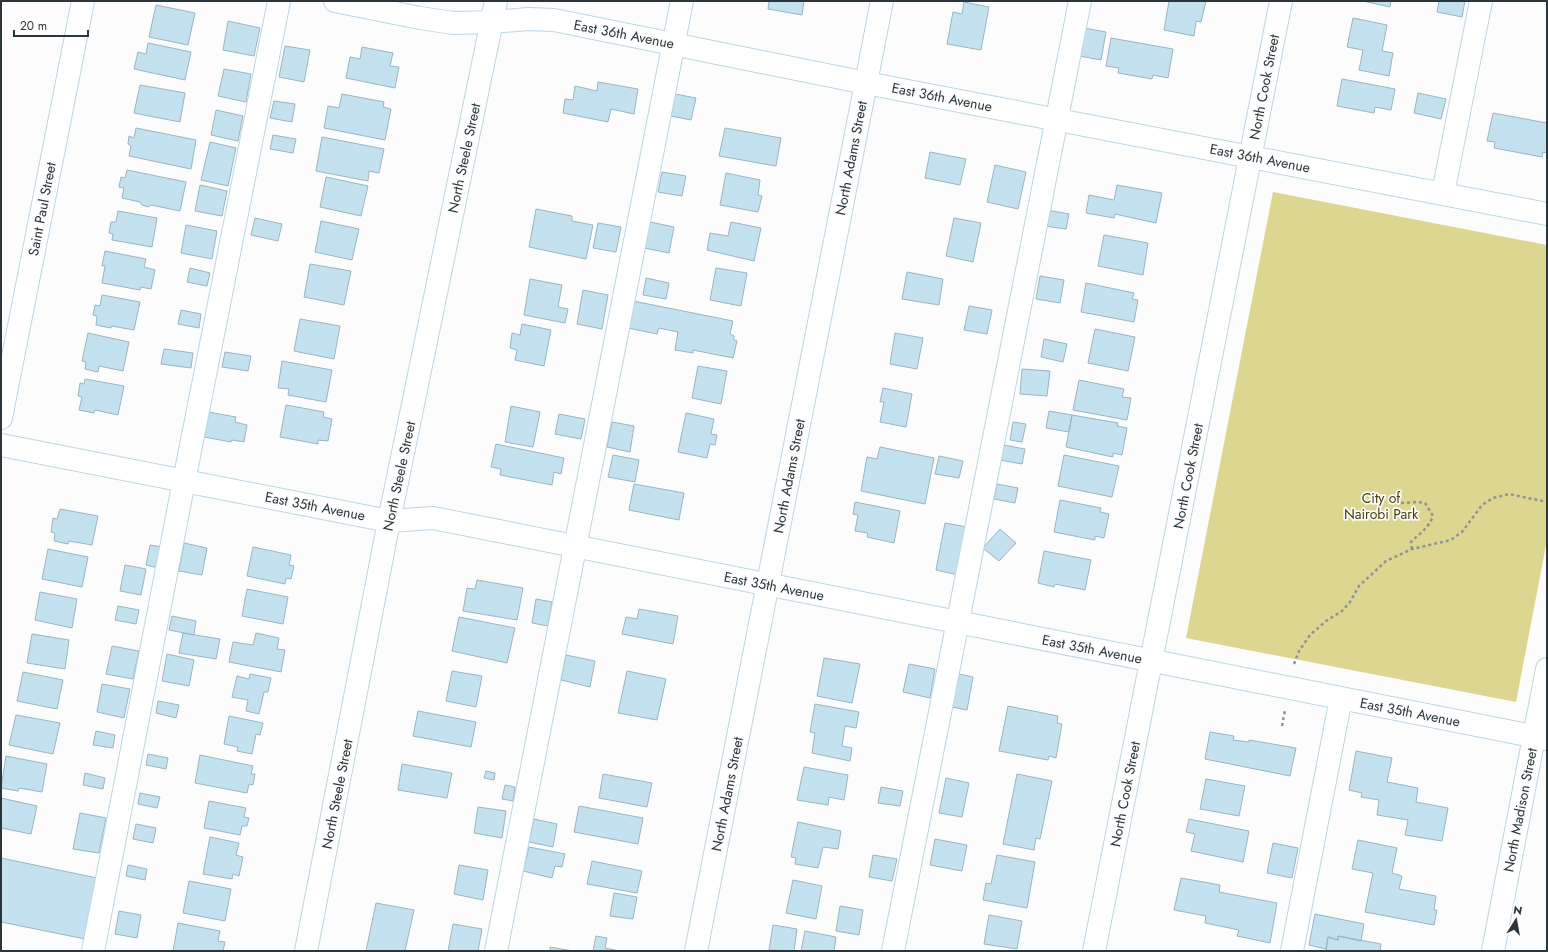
<svg xmlns="http://www.w3.org/2000/svg" width="1548" height="952" viewBox="0 0 1548 952" font-family="Jost,sans-serif">
	<style>
		.green { fill: #ddd691 }
		.building { fill: #c4e1ef; stroke: #99b5c3 }
		.lines { fill: none; stroke-linecap: round; stroke-linejoin: round }
		.minor-casing { stroke: #bad7e5; stroke-width: 24 }
		.path { stroke: #8d9496; stroke-width: 2.5; stroke-dasharray: 3 3; stroke-linecap: butt }
		.minor { stroke: #fff; stroke-width: 22 }
		.labels { text-anchor: middle; dominant-baseline: central; stroke-width: 3.5; stroke-linejoin: round; paint-order: stroke }
		.street-label { font-size: 14px; fill: #2a363b; stroke: #fcfcfc }
		.park-label { font-size: 14px; fill: #443e00; stroke: #fcfcfc }
	</style>
	<rect width="100%" height="100%" fill="#fcfcfc"/>
	<path class="green" d="M 1273,192 L 1547,245 L 1547,540 L 1516,702 L 1186,638 Z"/>
	<path class="building" d="M 769,1 L 804,1 L 802,15 L 768,9 Z
		M 1169,1 L 1206,1 L 1201,22 L 1196,21 L 1194,36 L 1164,30 Z
		M 1363,1 L 1391,1 L 1390,7 Z
		M 1439,1 L 1465,1 L 1462,17 L 1437,12 Z
		M 964,2 L 989,7 L 981,50 L 947,44 L 953,12 L 962,14 Z
		M 156,5 L 195,13 L 188,45 L 149,37 Z
		M 1353,18 L 1387,25 L 1382,51 L 1393,53 L 1389,76 L 1359,70 L 1363,50 L 1347,47 Z
		M 228,21 L 260,28 L 254,56 L 223,50 Z
		M 1084,28 L 1106,32 L 1101,60 L 1079,56 Z
		M 1111,38 L 1173,49 L 1168,78 L 1153,75 L 1152,79 L 1118,73 L 1119,68 L 1106,66 Z
		M 148,43 L 191,52 L 185,80 L 134,69 L 138,52 L 146,54 Z
		M 285,46 L 310,50 L 304,82 L 279,77 Z
		M 362,47 L 393,53 L 390,66 L 399,67 L 395,88 L 346,78 L 350,57 L 360,59 Z
		M 224,69 L 251,74 L 246,102 L 218,96 Z
		M 1342,79 L 1395,89 L 1391,110 L 1375,107 L 1374,113 L 1337,106 Z
		M 598,82 L 638,89 L 634,114 L 611,109 L 608,122 L 563,113 L 565,99 L 573,100 L 575,86 L 597,91 Z
		M 140,85 L 185,93 L 180,122 L 134,113 Z
		M 1418,93 L 1446,99 L 1441,119 L 1414,113 Z
		M 342,94 L 384,102 L 383,107 L 391,109 L 385,140 L 324,128 L 328,106 L 339,108 Z
		M 675,94 L 696,98 L 691,120 L 671,116 Z
		M 274,101 L 295,104 L 292,122 L 270,118 Z
		M 216,110 L 243,116 L 238,141 L 211,135 Z
		M 1493,113 L 1547,123 L 1547,153 L 1543,152 L 1542,157 L 1494,148 L 1495,142 L 1487,141 Z
		M 136,128 L 196,140 L 191,169 L 129,156 L 131,146 L 128,144 L 129,136 L 134,138 Z
		M 725,128 L 781,138 L 776,166 L 719,156 Z
		M 273,135 L 296,139 L 293,153 L 270,149 Z
		M 322,137 L 384,149 L 379,173 L 369,171 L 368,181 L 316,171 Z
		M 210,142 L 236,148 L 228,186 L 201,180 Z
		M 930,152 L 966,159 L 960,185 L 925,178 Z
		M 995,165 L 1026,172 L 1018,209 L 987,202 Z
		M 127,170 L 186,182 L 180,211 L 151,205 L 148,207 L 142,205 L 140,202 L 122,198 L 124,188 L 119,187 L 121,177 L 125,178 Z
		M 662,172 L 686,176 L 682,196 L 658,192 Z
		M 726,173 L 760,180 L 758,195 L 762,196 L 758,212 L 720,205 Z
		M 326,177 L 368,186 L 361,216 L 320,207 Z
		M 200,185 L 227,191 L 222,216 L 195,211 Z
		M 1117,185 L 1162,193 L 1156,223 L 1115,214 L 1114,218 L 1086,213 L 1089,195 L 1114,200 Z
		M 536,209 L 572,216 L 572,221 L 593,225 L 586,259 L 529,247 Z
		M 1047,210 L 1069,214 L 1066,229 L 1044,226 Z
		M 118,211 L 157,218 L 152,247 L 112,240 L 113,234 L 109,233 L 111,222 L 116,222 Z
		M 255,218 L 282,224 L 278,241 L 251,235 Z
		M 954,218 L 981,223 L 973,262 L 946,256 Z
		M 321,221 L 359,229 L 352,260 L 315,252 Z
		M 650,222 L 674,227 L 669,253 L 644,248 Z
		M 731,222 L 761,228 L 754,261 L 707,250 L 710,233 L 728,236 Z
		M 598,223 L 621,227 L 616,252 L 593,248 Z
		M 186,225 L 217,231 L 212,259 L 181,253 Z
		M 1104,235 L 1148,243 L 1143,275 L 1098,266 Z
		M 105,251 L 146,259 L 144,267 L 155,270 L 151,289 L 141,287 L 140,290 L 102,283 L 105,266 L 102,266 Z
		M 310,264 L 351,271 L 344,305 L 304,297 Z
		M 190,268 L 210,273 L 207,286 L 187,282 Z
		M 716,268 L 747,273 L 741,306 L 710,300 Z
		M 907,272 L 943,279 L 939,305 L 902,299 Z
		M 1040,276 L 1064,280 L 1060,303 L 1036,299 Z
		M 646,278 L 669,283 L 666,299 L 643,295 Z
		M 530,279 L 562,285 L 558,307 L 568,309 L 565,323 L 524,315 Z
		M 1086,283 L 1134,293 L 1132,299 L 1138,300 L 1134,322 L 1081,312 Z
		M 583,290 L 608,295 L 602,329 L 577,324 Z
		M 102,295 L 140,302 L 134,330 L 112,326 L 111,328 L 96,325 L 97,316 L 93,315 L 95,305 L 100,306 Z
		M 633,301 L 733,321 L 730,334 L 734,336 L 734,340 L 737,341 L 733,358 L 693,350 L 693,353 L 675,350 L 678,332 L 659,328 L 657,334 L 628,328 Z
		M 969,306 L 992,310 L 987,334 L 964,330 Z
		M 181,310 L 201,314 L 199,328 L 178,324 Z
		M 300,319 L 340,326 L 334,359 L 294,351 Z
		M 522,324 L 551,330 L 544,366 L 515,360 L 517,350 L 510,348 L 512,333 L 520,335 Z
		M 1095,329 L 1135,337 L 1128,371 L 1088,363 Z
		M 88,333 L 129,342 L 123,371 L 99,366 L 98,372 L 85,369 L 86,362 L 82,361 Z
		M 895,333 L 923,338 L 917,369 L 890,364 Z
		M 1044,339 L 1067,344 L 1063,362 L 1041,357 Z
		M 164,349 L 193,353 L 191,368 L 161,364 Z
		M 225,352 L 251,356 L 248,371 L 222,367 Z
		M 282,361 L 332,370 L 326,402 L 288,395 L 289,389 L 278,388 Z
		M 698,366 L 727,371 L 721,404 L 692,398 Z
		M 1022,369 L 1050,371 L 1047,396 L 1020,394 Z
		M 85,379 L 124,386 L 118,415 L 95,410 L 94,413 L 79,410 L 82,397 L 78,396 L 80,383 L 84,384 Z
		M 1079,380 L 1124,389 L 1122,397 L 1131,398 L 1127,420 L 1073,410 Z
		M 883,388 L 912,394 L 906,427 L 880,422 L 884,402 L 880,402 Z
		M 286,405 L 324,412 L 323,417 L 332,419 L 328,441 L 318,440 L 318,444 L 280,437 Z
		M 511,406 L 540,412 L 533,447 L 505,442 Z
		M 1049,411 L 1072,415 L 1069,432 L 1046,428 Z
		M 208,412 L 236,417 L 235,422 L 247,425 L 244,442 L 232,440 L 231,442 L 204,437 Z
		M 686,413 L 714,419 L 711,434 L 717,435 L 715,445 L 710,444 L 707,458 L 678,452 Z
		M 559,414 L 585,419 L 581,439 L 555,434 Z
		M 1072,415 L 1118,423 L 1117,426 L 1127,428 L 1122,455 L 1113,453 L 1113,457 L 1066,447 Z
		M 612,422 L 634,426 L 630,452 L 607,447 Z
		M 1013,422 L 1026,424 L 1022,442 L 1010,440 Z
		M 496,444 L 564,458 L 561,474 L 554,472 L 552,485 L 500,475 L 501,469 L 491,467 Z
		M 1003,445 L 1025,449 L 1022,464 L 1000,460 Z
		M 880,447 L 934,458 L 925,504 L 861,491 L 867,457 L 877,459 Z
		M 613,455 L 639,460 L 635,482 L 608,477 Z
		M 1064,455 L 1119,466 L 1112,497 L 1058,486 Z
		M 939,456 L 963,461 L 959,478 L 935,474 Z
		M 634,484 L 684,493 L 679,520 L 629,510 Z
		M 997,484 L 1018,488 L 1015,503 L 994,499 Z
		M 1060,500 L 1101,508 L 1100,512 L 1109,514 L 1104,538 L 1095,536 L 1095,540 L 1054,532 Z
		M 855,502 L 900,511 L 894,543 L 867,537 L 868,533 L 855,531 L 858,515 L 853,514 Z
		M 60,509 L 98,516 L 92,545 L 69,541 L 68,544 L 54,541 L 55,533 L 51,532 L 53,518 L 57,519 Z
		M 945,523 L 967,527 L 958,575 L 936,570 Z
		M 1000,529 L 1016,543 L 999,561 L 983,548 Z
		M 184,543 L 207,548 L 202,575 L 179,571 Z
		M 150,545 L 162,547 L 158,568 L 146,565 Z
		M 253,547 L 291,555 L 289,565 L 294,566 L 291,579 L 286,578 L 285,584 L 247,576 Z
		M 48,549 L 88,557 L 82,587 L 42,579 Z
		M 1044,551 L 1091,560 L 1085,590 L 1055,584 L 1054,587 L 1038,583 Z
		M 125,565 L 146,569 L 141,595 L 120,591 Z
		M 477,580 L 523,588 L 517,620 L 463,611 L 467,588 L 475,589 Z
		M 247,589 L 288,597 L 283,624 L 242,616 Z
		M 40,592 L 77,599 L 72,628 L 35,620 Z
		M 536,599 L 552,602 L 548,626 L 532,623 Z
		M 118,606 L 139,610 L 136,624 L 115,620 Z
		M 639,609 L 678,616 L 673,644 L 622,634 L 626,617 L 637,619 Z
		M 172,616 L 196,621 L 194,635 L 169,630 Z
		M 459,617 L 515,628 L 507,663 L 452,651 Z
		M 183,633 L 220,639 L 216,659 L 179,653 Z
		M 256,633 L 279,638 L 277,649 L 285,650 L 281,672 L 229,662 L 233,642 L 253,645 Z
		M 32,634 L 69,640 L 65,669 L 27,663 Z
		M 112,646 L 139,651 L 133,679 L 106,674 Z
		M 167,654 L 194,660 L 189,686 L 162,681 Z
		M 566,655 L 595,661 L 590,687 L 561,680 Z
		M 824,658 L 860,664 L 852,703 L 817,696 Z
		M 909,664 L 935,669 L 930,698 L 903,692 Z
		M 452,671 L 482,676 L 476,707 L 446,701 Z
		M 627,671 L 666,679 L 657,720 L 618,713 Z
		M 23,672 L 63,680 L 57,709 L 17,701 Z
		M 250,674 L 271,678 L 268,692 L 264,692 L 259,714 L 246,711 L 248,700 L 232,697 L 237,676 L 249,679 Z
		M 959,674 L 973,677 L 967,710 L 952,707 Z
		M 102,684 L 130,689 L 124,718 L 97,712 Z
		M 158,701 L 179,705 L 176,718 L 156,713 Z
		M 815,704 L 859,712 L 856,728 L 845,726 L 842,746 L 852,748 L 850,761 L 812,753 L 815,733 L 810,732 Z
		M 1008,706 L 1058,716 L 1057,723 L 1062,724 L 1056,758 L 1049,756 L 1048,760 L 999,751 Z
		M 418,711 L 476,722 L 471,747 L 413,736 Z
		M 16,715 L 60,723 L 53,754 L 9,745 Z
		M 229,716 L 263,723 L 260,735 L 256,734 L 252,754 L 237,751 L 238,747 L 224,744 Z
		M 96,731 L 115,735 L 113,748 L 93,745 Z
		M 1210,732 L 1234,736 L 1233,740 L 1249,742 L 1249,740 L 1296,748 L 1290,776 L 1205,759 Z
		M 1356,751 L 1392,758 L 1387,782 L 1418,788 L 1416,802 L 1448,808 L 1442,841 L 1405,835 L 1408,820 L 1377,815 L 1379,800 L 1361,797 L 1362,793 L 1349,790 Z
		M 148,754 L 168,758 L 166,769 L 146,765 Z
		M 200,755 L 253,766 L 251,774 L 255,774 L 253,785 L 249,784 L 247,793 L 195,783 Z
		M 6,756 L 47,764 L 42,792 L 19,788 L 18,791 L 1,788 Z
		M 402,764 L 452,773 L 447,798 L 398,790 Z
		M 804,767 L 848,775 L 844,800 L 829,797 L 828,805 L 797,800 Z
		M 486,771 L 495,773 L 494,780 L 484,778 Z
		M 85,773 L 105,778 L 103,789 L 83,785 Z
		M 603,774 L 652,783 L 647,807 L 599,798 Z
		M 1017,774 L 1052,781 L 1040,839 L 1036,838 L 1034,850 L 1003,844 Z
		M 946,778 L 969,783 L 962,817 L 939,813 Z
		M 1206,779 L 1245,786 L 1239,816 L 1200,809 Z
		M 505,785 L 515,787 L 513,801 L 502,799 Z
		M 881,787 L 903,791 L 900,806 L 878,803 Z
		M 140,793 L 160,797 L 157,808 L 138,804 Z
		M 1,798 L 37,806 L 31,834 L 1,828 Z
		M 209,801 L 246,808 L 244,817 L 249,818 L 247,826 L 242,826 L 240,835 L 204,828 Z
		M 579,806 L 643,818 L 638,844 L 574,832 Z
		M 478,807 L 506,811 L 502,838 L 474,833 Z
		M 80,813 L 106,818 L 99,853 L 73,849 Z
		M 534,819 L 557,824 L 553,847 L 529,842 Z
		M 1189,819 L 1249,831 L 1243,862 L 1191,851 L 1195,834 L 1186,832 Z
		M 798,822 L 841,831 L 838,849 L 823,847 L 818,868 L 795,864 L 796,858 L 791,857 Z
		M 136,824 L 156,828 L 153,843 L 133,839 Z
		M 210,837 L 239,843 L 236,855 L 243,857 L 239,876 L 233,874 L 232,879 L 203,874 Z
		M 935,839 L 967,845 L 962,871 L 930,865 Z
		M 1358,840 L 1397,848 L 1392,873 L 1402,876 L 1399,889 L 1436,896 L 1434,910 L 1437,910 L 1434,925 L 1365,912 L 1373,873 L 1352,869 Z
		M 1273,843 L 1298,848 L 1292,878 L 1267,873 Z
		M 529,847 L 565,854 L 562,867 L 555,866 L 552,878 L 523,871 Z
		M 873,855 L 897,859 L 892,881 L 869,877 Z
		M 997,855 L 1035,862 L 1027,908 L 983,900 L 986,883 L 991,884 Z
		M 1,858 L 97,878 L 85,939 L 1,922 Z
		M 592,861 L 642,871 L 637,893 L 587,884 Z
		M 128,865 L 147,869 L 145,880 L 126,876 Z
		M 459,865 L 488,870 L 483,900 L 454,894 Z
		M 1181,878 L 1220,885 L 1219,892 L 1277,903 L 1270,943 L 1237,936 L 1239,930 L 1205,923 L 1206,916 L 1174,910 Z
		M 793,880 L 822,886 L 816,919 L 786,913 Z
		M 189,881 L 231,889 L 225,921 L 183,913 Z
		M 614,893 L 637,897 L 633,919 L 610,916 Z
		M 376,903 L 414,910 L 405,951 L 366,951 Z
		M 840,906 L 863,910 L 859,935 L 836,931 Z
		M 119,911 L 141,915 L 137,938 L 115,934 Z
		M 1315,914 L 1364,924 L 1361,941 L 1338,936 L 1338,940 L 1328,937 L 1326,949 L 1309,945 Z
		M 989,915 L 1022,921 L 1017,949 L 984,944 Z
		M 178,923 L 220,931 L 218,941 L 225,942 L 223,951 L 173,951 Z
		M 453,924 L 482,929 L 478,951 L 448,951 Z
		M 773,925 L 797,929 L 794,951 L 769,950 Z
		M 805,931 L 836,937 L 834,951 L 801,951 Z
		M 596,936 L 607,938 L 605,948 L 620,951 L 593,951 Z
		M 1338,936 L 1381,944 L 1380,951 L 1326,951 L 1328,937 L 1338,940 Z
		M 550,947 L 573,951 L 550,951 Z"/>
	<g class="lines">
		<defs>
			<path id="minor" d="M 335,1 L 420,18 L 453,23 L 492,22 L 528,19 L 554,20 L 866,83 L 1547,214
				M 1443,193 L 1481,1
				M 1,418 L 83,1
				M 1,445 L 389,521 L 433,518 L 1547,739
				M 93,951 L 184,481 L 279,1
				M 306,951 L 389,521 L 496,1
				M 496,951 L 682,1
				M 696,951 L 882,1
				M 893,951 L 1080,1
				M 1094,951 L 1281,1
				M 1292,951 L 1341,698
				M 1493,951 L 1547,669"/>
		</defs>
		<use href="#minor" class="minor-casing"/>
		<path class="path" d="M 1401,503 L 1418,502 L 1425,503 L 1433,516 C 1428,529 1420,533 1411,542 L 1412,549
			M 1294,664 L 1299,651 L 1310,635 L 1326,621 L 1342,611 L 1350,602 L 1359,586 L 1386,561 L 1412,549 L 1451,540 L 1462,532 L 1482,505 L 1493,498 L 1509,494 L 1547,502
			M 1282,726 L 1285,710"/>
		<use href="#minor" class="minor"/>
	</g>
	<g class="labels">
		<g class="street-label">
			<text transform="translate(624 34) rotate(11)">East 36th Avenue</text>
			<text transform="translate(1264 87) rotate(-79)">North Cook Street</text>
			<text transform="translate(942 97) rotate(11)">East 36th Avenue</text>
			<text transform="translate(464 158) rotate(-78)">North Steele Street</text>
			<text transform="translate(851 158) rotate(-79)">North Adams Street</text>
			<text transform="translate(1260 158) rotate(11)">East 36th Avenue</text>
			<text transform="translate(42 209) rotate(-79)">Saint Paul Street</text>
			<text transform="translate(399 476) rotate(-78)">North Steele Street</text>
			<text transform="translate(789 476) rotate(-79)">North Adams Street</text>
			<text transform="translate(1188 476) rotate(-79)">North Cook Street</text>
			<text transform="translate(315 506) rotate(11)">East 35th Avenue</text>
			<text transform="translate(774 586) rotate(11)">East 35th Avenue</text>
			<text transform="translate(1092 649) rotate(11)">East 35th Avenue</text>
			<text transform="translate(1410 712) rotate(11)">East 35th Avenue</text>
			<text transform="translate(337 794) rotate(-79)">North Steele Street</text>
			<text transform="translate(727 794) rotate(-79)">North Adams Street</text>
			<text transform="translate(1125 794) rotate(-79)">North Cook Street</text>
			<text transform="translate(1520 810) rotate(-79)">North Madison Street</text>
		</g>
		<g class="park-label">
			<text x="1381" y="498">City of<tspan x="1381" dy="16">Nairobi Park</tspan></text>
		</g>
	</g>
	<rect width="1548" height="952" fill="none" stroke="#2a363b" stroke-width="4"/>
	<g transform="translate(1516 920) rotate(11)" stroke="#fcfcfc" stroke-width="3" paint-order="stroke">
	<path d="M0-3L7 15L0 10L-7 15Z" fill="#2a363b"/>
	<text y="-6" font-size="11" font-weight="bold" text-anchor="middle" fill="#2a363b">N</text>
	</g>
	<path d="M14 30v6h74v-6" fill="none" stroke="#2a363b" stroke-width="2"/>
	<text x="20" y="30" font-size="12" fill="#2a363b" stroke="#fcfcfc" stroke-width="3" paint-order="stroke">20 m</text>
</svg>
